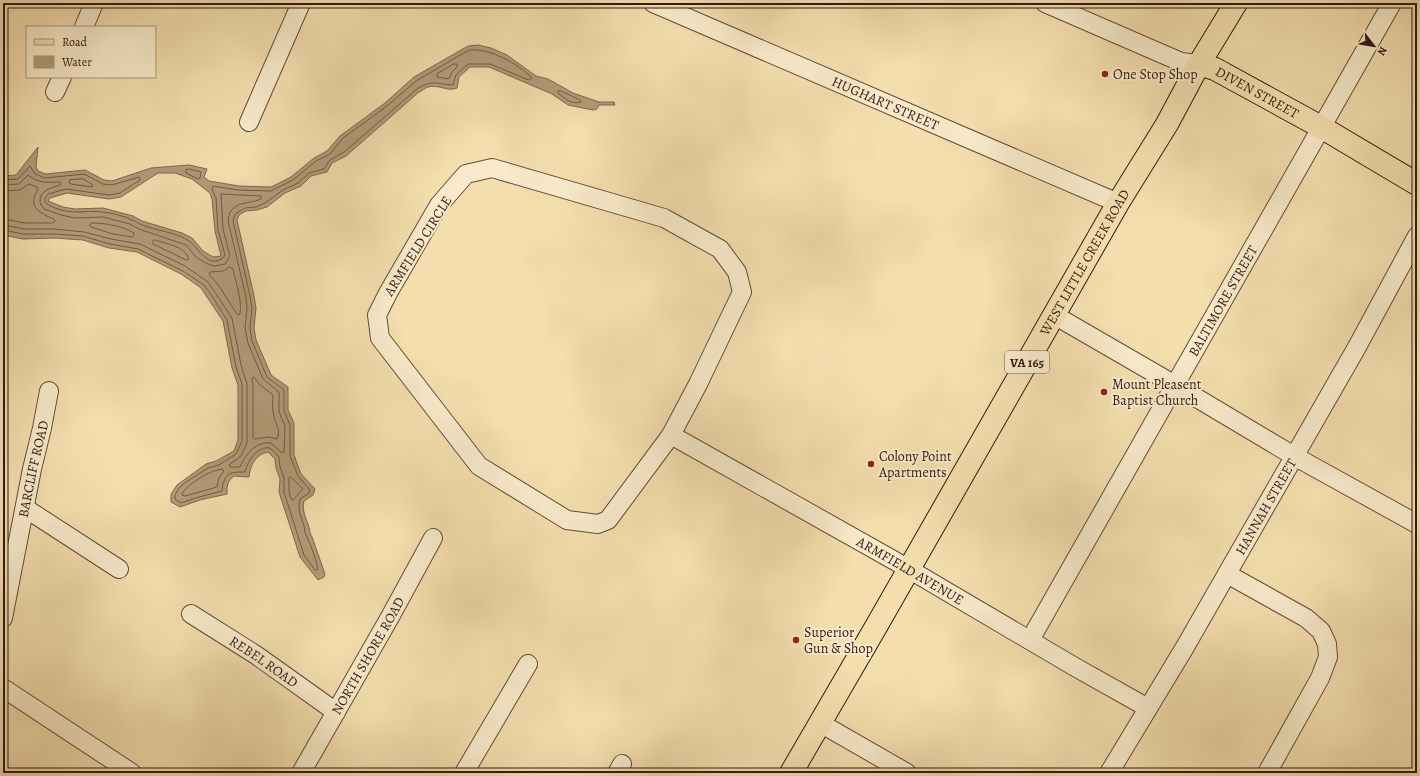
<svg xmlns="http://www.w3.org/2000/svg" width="1420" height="776" viewBox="0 0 1420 776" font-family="Alegreya,serif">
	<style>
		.water { fill: #b29b78; stroke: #7e674e; fill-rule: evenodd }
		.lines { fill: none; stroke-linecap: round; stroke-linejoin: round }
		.shore { stroke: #725a44; stroke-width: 1 }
		.minor-casing { stroke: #624b37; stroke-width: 20 }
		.major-casing { stroke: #311a0f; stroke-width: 24 }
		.minor { stroke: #f8eaca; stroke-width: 18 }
		.major { stroke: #f4deae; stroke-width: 22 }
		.poi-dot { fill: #8f2418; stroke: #f8eaca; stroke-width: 1.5 }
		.labels { text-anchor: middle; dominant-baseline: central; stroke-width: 4; stroke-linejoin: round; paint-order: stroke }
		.shield { fill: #f8eaca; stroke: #6d5847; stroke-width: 1 }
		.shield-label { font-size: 13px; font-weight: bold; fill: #311a0f }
		.poi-label { font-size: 14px; fill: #311a0f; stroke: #f8eaca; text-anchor: start }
		.street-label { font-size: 14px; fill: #311a0f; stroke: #f8eaca }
	</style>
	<rect width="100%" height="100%" fill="#f4deae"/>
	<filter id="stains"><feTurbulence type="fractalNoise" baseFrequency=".005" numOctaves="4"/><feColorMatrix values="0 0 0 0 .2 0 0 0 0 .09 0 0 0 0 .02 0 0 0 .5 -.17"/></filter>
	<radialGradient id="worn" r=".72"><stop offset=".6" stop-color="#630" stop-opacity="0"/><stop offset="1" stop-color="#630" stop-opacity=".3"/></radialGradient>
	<path class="water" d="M 478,45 L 491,48 L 507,55 L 536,76 L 548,79 L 573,93 L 599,102 L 614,102 L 615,105 L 599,105 L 597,109 L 593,110 L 568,105 L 552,94 L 489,67 L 470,67 L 459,77 L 457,88 C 448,92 438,84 428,87 C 425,88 422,91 419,92 L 346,156 L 332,163 L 327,172 L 311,176 L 301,186 L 285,193 L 267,207 L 257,210 L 246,211 L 239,215 L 237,220 L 254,296 L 256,308 L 254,328 L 256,340 L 271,375 L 288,387 L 288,410 L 294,423 L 294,455 L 301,474 L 315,489 L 313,495 L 304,501 C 302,510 305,516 308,524 C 310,529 309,533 312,537 L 325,574 L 324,577 L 318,580 L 300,557 L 279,492 L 280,479 L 276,468 L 275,459 L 268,452 C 256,454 250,465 249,477 L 234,476 C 227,481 227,486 227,494 L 200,500 L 180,507 L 171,502 L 171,494 L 177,485 L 206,464 L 216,461 L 234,451 L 238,440 L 238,385 L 232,368 L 223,321 L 201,288 L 181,274 L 137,252 L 109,248 L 83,240 L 54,238 L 23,239 L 3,235 L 3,176 L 16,175 L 38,147 L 36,167 L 38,171 L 46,174 L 85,170 L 104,180 L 112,181 L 151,168 L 189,165 L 207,169 L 204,177 L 209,181 L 239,186 L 271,187 L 291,177 L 314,158 L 327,151 L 340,136 L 385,103 L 414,77 L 468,46 ZM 158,173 L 175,173 L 192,179 L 210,193 L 212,199 L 215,231 L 221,256 L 213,257 L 203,251 L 192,238 L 182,233 L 142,221 L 133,216 L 103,208 L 75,209 L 63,207 L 48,201 L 50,198 L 67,193 L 109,199 L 121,197 Z"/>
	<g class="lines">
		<path class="shore" d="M 454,64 L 457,64 L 457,67 L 452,72 L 449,79 L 437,77 L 437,74 Z
			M 558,91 L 561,91 L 580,100 L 581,102 C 572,105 566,99 559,94 Z
			M 189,169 L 201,172 L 200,178 L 198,179 L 186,173 L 186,170 Z
			M 83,179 L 92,184 L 92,187 L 71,184 L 69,183 L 70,180 Z
			M 3,180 L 18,179 L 30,166 L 35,174 L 45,178 L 84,174 L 103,184 L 112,185 L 139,177 L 140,179 L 140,180 L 120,193 L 109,195 L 66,189 L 48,194 L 45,198 L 45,202 C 47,205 51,206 55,208 C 73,215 85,210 103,212 C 112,213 124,216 132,220 C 135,221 138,223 140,224 C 155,231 177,232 189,241 C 199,248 207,269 223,258 L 225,255 L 218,230 L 216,198 L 212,189 L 213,186 L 238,190 L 271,191 L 293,180 L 316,161 L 330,154 L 343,138 L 387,106 L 416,81 L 469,50 C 490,48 517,63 532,78 L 529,80 L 490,64 L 468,64 L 456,75 L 453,85 C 436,84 433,79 417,89 L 344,152 L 330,160 L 324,169 L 309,173 L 298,183 L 283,190 L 265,203 L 256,207 L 245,208 L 235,214 L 233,221 L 250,296 L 252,308 L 250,328 L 252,341 L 267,377 L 284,390 L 284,411 L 290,425 L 290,456 L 298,476 L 310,490 L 309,493 L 300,499 C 297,511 301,515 304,526 C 305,529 304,532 306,535 C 311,546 315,556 318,568 L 317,570 L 315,570 L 304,555 L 284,492 L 284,478 L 280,467 L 279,457 L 270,448 C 256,446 248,461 245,472 C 237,472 227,471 224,481 C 222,484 223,488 222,491 L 199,497 L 181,503 L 175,499 L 175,495 L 179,488 L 186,482 L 208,468 L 219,465 L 236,454 L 242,441 L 242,384 L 236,367 L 227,320 L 210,293 L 204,285 L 183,271 L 138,249 L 110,244 L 83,236 L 54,234 L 23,234 L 8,231 L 3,231
			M 3,185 L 19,184 L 28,175 C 40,184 46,182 60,182 L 61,183 L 60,185 C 51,188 39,190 40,203 L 44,209 L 61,215 L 75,218 L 103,217 L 130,224 L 139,229 L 186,245 L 197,258 L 210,265 L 215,266 L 225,264 L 230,256 L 223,229 L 221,194 L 261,196 L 261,199 C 247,205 230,200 228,221 L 246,297 L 247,308 L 245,328 L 248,343 L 263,379 L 279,392 L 279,412 L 285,426 L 284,452 L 282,453 L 271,443 C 256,441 246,454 240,467 L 231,467 L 229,466 L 230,464 L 241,456 L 247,443 L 247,384 L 241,365 L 232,318 L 208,282 L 185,266 L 140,244 L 111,239 L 84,232 L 54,229 L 24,229 L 9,226 L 3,226
			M 3,191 L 20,190 L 29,184 L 37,187 L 38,189 C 27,207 39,213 54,219 L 55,221 L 53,223 L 24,223 L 10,220 L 3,220
			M 92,223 C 106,223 122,226 134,233 L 134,235 L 132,237 L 113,234 L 91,227 L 90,225 Z
			M 155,240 C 166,244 185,246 189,259 L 186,260 L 153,244 L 153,241 Z
			M 230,267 L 233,269 C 236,283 242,299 240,314 L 239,315 L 237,314 L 219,286 L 209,274 L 210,272 L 223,271 Z
			M 254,377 L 260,385 L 273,395 C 273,400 272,406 273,411 C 273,421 282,429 277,439 L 268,437 L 255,439 L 253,438 L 253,385 L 252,379 Z
			M 222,469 L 224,471 L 219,478 L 217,487 L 185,496 L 182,495 C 183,488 202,476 209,473 C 213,471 218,470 222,469 Z
			M 291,477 L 303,489 L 293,500 L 291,499 L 289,491 L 289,478 Z"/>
		<defs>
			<g id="minor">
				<path id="s1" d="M 653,3 L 1118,203"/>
				<path d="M 1045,3 L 1181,62 L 1199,64"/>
				<path d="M 84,27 L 94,3"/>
				<path d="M 55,92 L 62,77"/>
				<path d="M 249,122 L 301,3"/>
				<path d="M 492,168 L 664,218 L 720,249 L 737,272 L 742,292 L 698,384 L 671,435 L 608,520 L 598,524 L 567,520 L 479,466 L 380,338 L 377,315 L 388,293 L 439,205 L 466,174 Z"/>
				<path d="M 1054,315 L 1175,385 L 1294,456 L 1417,524"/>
				<path id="s2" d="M 671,435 L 895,561 L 1075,667 L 1148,708"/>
				<path d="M 25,508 L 119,569"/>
				<path d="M 1227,574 L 1306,618 L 1321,631 L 1327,644 L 1328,657 L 1320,678 L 1267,773"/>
				<path id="s3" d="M 191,614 L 256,655 L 336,712"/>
				<path id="s4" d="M 3,618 L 32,469 L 42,428 L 49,391"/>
				<path id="s5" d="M 1030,640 L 1392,3"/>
				<path d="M 3,688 L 132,773"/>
				<path d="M 820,723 L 907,773"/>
				<path id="s6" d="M 301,773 L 390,617 L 433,538"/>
				<path d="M 464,773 L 528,664"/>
				<path d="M 617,773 L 622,764"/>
				<path id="s7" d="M 1109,773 L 1185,647 L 1357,347 L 1417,236"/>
			</g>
			<g id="major">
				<path id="s8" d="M 1199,64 L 1215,69 L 1321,127 L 1417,184"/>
				<path id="s9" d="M 791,773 L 877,625 L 1118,203 L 1167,124 L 1199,64 L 1236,3"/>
			</g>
		</defs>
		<use href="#minor" class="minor-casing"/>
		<use href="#major" class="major-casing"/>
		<use href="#minor" class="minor"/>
		<use href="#major" class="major"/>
	</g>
	<g class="poi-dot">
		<circle cx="1105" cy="74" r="4"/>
		<circle cx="1104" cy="392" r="4"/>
		<circle cx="871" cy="464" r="4"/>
		<circle cx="796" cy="640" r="4"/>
	</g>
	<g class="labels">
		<rect class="shield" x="1005" y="351" width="44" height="22" rx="3"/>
		<g class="shield-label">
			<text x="1027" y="362">VA 165</text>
		</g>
		<g class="poi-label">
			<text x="1113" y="74">One Stop Shop</text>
			<text x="1112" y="384">Mount Pleasent<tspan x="1112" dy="16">Baptist Church</tspan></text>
			<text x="879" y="456">Colony Point<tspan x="879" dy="16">Apartments</tspan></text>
			<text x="804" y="632">Superior<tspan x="804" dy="16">Gun &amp; Shop</tspan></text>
		</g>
		<g class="street-label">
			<text stroke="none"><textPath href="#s8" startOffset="65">DIVEN STREET</textPath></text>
			<text stroke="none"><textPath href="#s1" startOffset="253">HUGHART STREET</textPath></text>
			<text transform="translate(418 246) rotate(-58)">ARMFIELD CIRCLE</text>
			<text stroke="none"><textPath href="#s9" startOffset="589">WEST LITTLE CREEK ROAD</textPath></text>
			<text stroke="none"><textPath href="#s5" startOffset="390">BALTIMORE STREET</textPath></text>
			<text stroke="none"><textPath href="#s4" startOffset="152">BARCLIFF ROAD</textPath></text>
			<text stroke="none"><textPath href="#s7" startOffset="309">HANNAH STREET</textPath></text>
			<text stroke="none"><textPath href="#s2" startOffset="275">ARMFIELD AVENUE</textPath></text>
			<text stroke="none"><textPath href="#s6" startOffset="135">NORTH SHORE ROAD</textPath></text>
			<text stroke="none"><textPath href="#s3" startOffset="87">REBEL ROAD</textPath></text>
		</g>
	</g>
	<rect width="1420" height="776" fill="none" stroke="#f4deae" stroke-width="16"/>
	<rect x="4" y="4" width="1412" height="768" fill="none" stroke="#311a0f" stroke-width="2"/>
	<rect x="8" y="8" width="1404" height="760" fill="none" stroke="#311a0f"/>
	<rect x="26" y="26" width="130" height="52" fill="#f8eaca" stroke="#a8977f"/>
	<rect x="34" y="39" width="20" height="6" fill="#f4deae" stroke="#a8977f"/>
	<text x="62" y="46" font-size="12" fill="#311a0f">Road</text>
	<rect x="34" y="56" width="20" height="12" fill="#b29b78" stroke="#a8977f"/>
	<text x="62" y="66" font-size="12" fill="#311a0f">Water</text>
	<g transform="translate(1374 46) rotate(121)" stroke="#f8eaca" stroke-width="3" paint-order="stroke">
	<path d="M0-3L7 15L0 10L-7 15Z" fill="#311a0f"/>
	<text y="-6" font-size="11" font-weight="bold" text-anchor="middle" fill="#311a0f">N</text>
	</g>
	<rect width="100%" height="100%" filter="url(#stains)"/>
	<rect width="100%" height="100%" fill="url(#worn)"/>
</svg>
